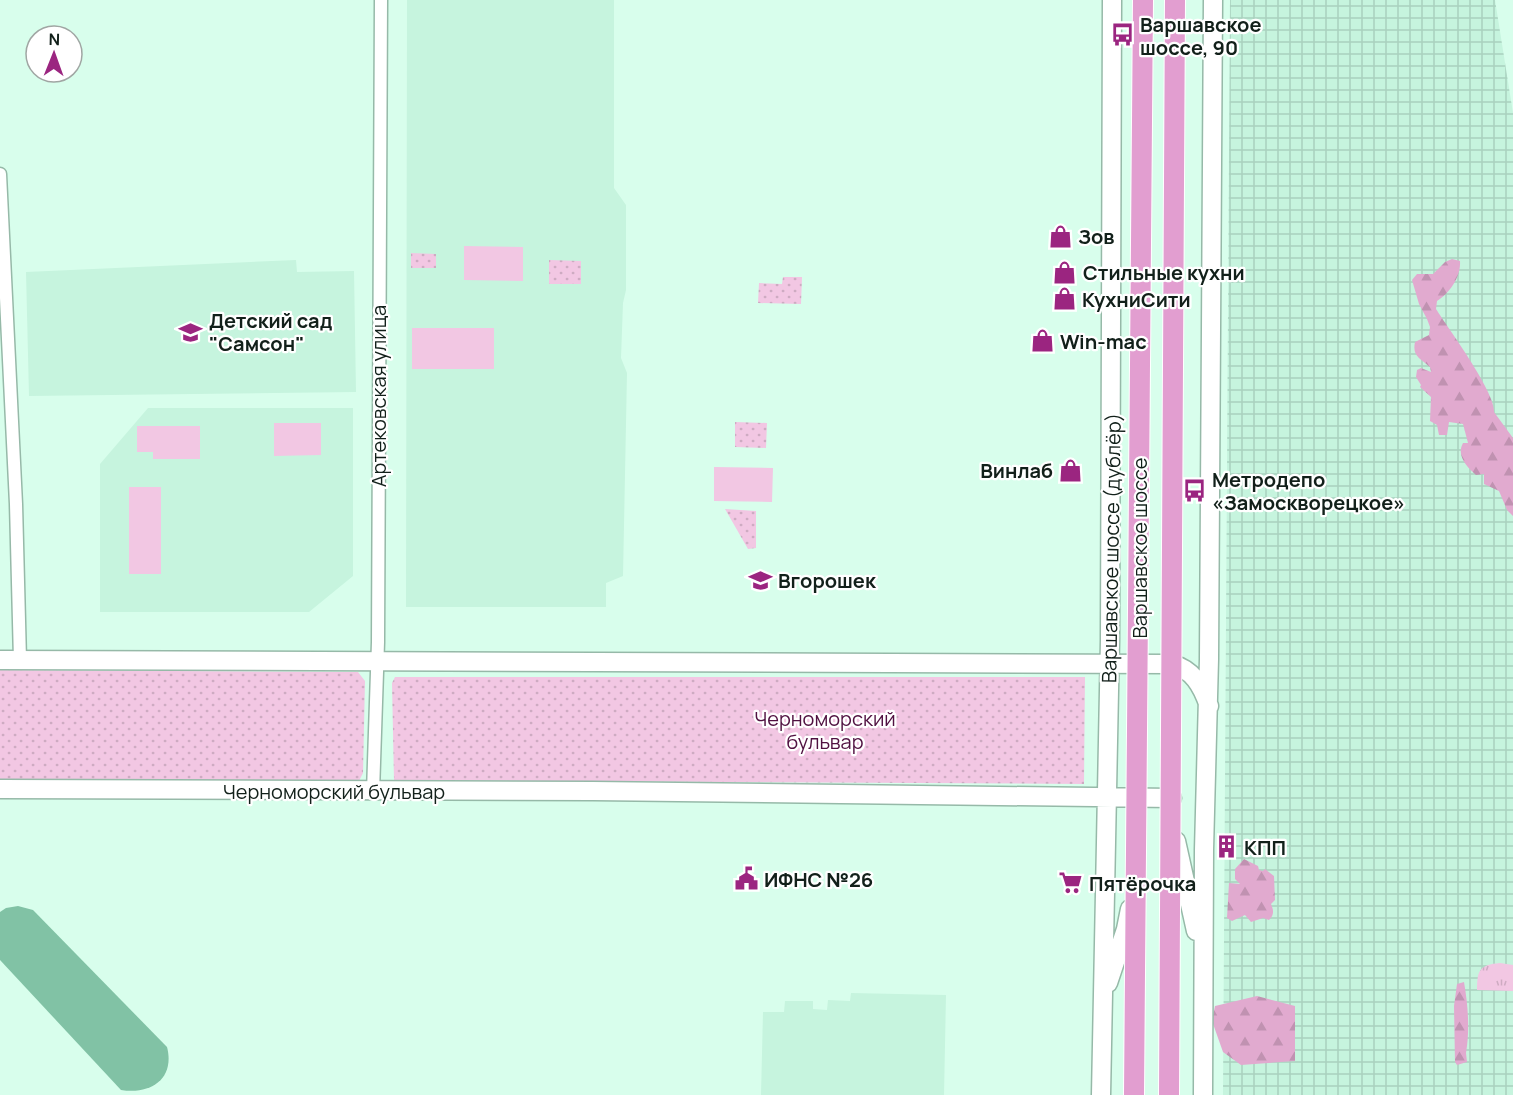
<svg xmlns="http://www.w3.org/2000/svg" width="1513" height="1095" viewBox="0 0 1513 1095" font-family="Manrope,sans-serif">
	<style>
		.built { fill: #c6f4de }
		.industrial { fill: url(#industrial-grid) }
		.grass { fill: url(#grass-tufts) }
		.forest { fill: url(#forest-firs) }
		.park { fill: url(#park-dots) }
		.pitch { fill: #f2c7e3 }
		.water { fill: #81c2a5 }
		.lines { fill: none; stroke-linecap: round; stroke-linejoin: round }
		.street-casing { stroke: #96b9a8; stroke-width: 15 }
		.secondary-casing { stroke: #96b9a8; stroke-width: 21 }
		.primary-casing { stroke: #fff; stroke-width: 22 }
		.street { stroke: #fff; stroke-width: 12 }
		.secondary { stroke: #fff; stroke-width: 18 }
		.primary { stroke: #e29ed0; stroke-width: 20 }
		.labels { text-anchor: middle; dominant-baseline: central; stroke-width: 4.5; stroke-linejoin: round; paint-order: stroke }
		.poi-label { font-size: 20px; font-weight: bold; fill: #12201a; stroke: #fff; text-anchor: start }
		.street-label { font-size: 20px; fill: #12201a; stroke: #fff }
		.park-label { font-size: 20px; fill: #501141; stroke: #fff }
	</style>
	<defs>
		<pattern id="industrial-grid" width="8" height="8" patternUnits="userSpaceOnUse" patternTransform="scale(1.5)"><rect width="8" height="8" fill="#c6f4de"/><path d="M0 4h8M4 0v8" fill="none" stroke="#a9d1be"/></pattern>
		<pattern id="grass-tufts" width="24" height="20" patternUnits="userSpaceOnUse" patternTransform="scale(1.5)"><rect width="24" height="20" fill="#f2c7e3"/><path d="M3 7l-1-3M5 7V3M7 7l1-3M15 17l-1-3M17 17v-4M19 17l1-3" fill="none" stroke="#ceabc2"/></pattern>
		<pattern id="forest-firs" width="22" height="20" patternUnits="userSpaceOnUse" patternTransform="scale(1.5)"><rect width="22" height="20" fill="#e1aacf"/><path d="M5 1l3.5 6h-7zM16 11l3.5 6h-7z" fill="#c092b1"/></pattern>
		<pattern id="park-dots" width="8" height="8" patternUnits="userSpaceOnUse" patternTransform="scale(1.5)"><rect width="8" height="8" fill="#f2c7e3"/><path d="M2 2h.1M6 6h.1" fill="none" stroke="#ceabc2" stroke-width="1.8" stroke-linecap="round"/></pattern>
	</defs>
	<rect width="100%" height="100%" fill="#d8feec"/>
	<path class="built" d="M 407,0 L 614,0 L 614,188 L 626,205 L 626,290 L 623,303 L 621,358 L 627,373 L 623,576 L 606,583 L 606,607 L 406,607 Z
		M 296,260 L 297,272 L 354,271 L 356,392 L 29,396 L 26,272 Z
		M 148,408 L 353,408 L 353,576 L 309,612 L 100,612 L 100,464 Z
		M 851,993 L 946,995 L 944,1095 L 761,1095 L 763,1012 L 784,1012 L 785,1001 L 813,1001 L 813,1009 L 827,1010 L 828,1000 L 850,1001 Z"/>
	<path class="industrial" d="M 1230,0 L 1495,0 L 1513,113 L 1513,1095 L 1223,1095 Z"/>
	<path class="grass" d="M 1500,963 L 1513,965 L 1513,991 L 1477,990 C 1477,969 1480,965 1500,963 Z"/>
	<path class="forest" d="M 1452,259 L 1460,261 C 1461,277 1450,293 1437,301 L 1436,309 C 1448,328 1496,393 1494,412 L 1513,438 L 1513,516 L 1507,510 L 1499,491 L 1484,484 L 1484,474 L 1476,475 C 1467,467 1456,456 1463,443 L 1468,443 L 1463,424 L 1449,422 L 1447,435 L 1439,435 L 1437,425 L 1430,421 L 1431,397 L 1420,387 L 1421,385 L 1416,377 L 1417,370 L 1421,368 L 1431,372 L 1430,367 C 1420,358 1412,356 1415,342 L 1429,335 L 1430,327 L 1427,319 L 1419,304 L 1412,280 L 1417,274 L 1433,274 L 1445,262 Z
		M 1244,859 L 1258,866 L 1259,870 L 1263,871 L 1265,869 L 1274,876 L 1275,900 L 1271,904 C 1274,911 1274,915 1269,920 L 1263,918 L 1251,922 L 1245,915 L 1232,921 L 1227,918 L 1229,883 L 1240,884 L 1235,879 L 1235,869 Z
		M 1464,982 C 1468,1005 1470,1030 1466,1053 L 1467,1062 L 1457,1065 L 1455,1062 L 1454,1006 L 1457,984 Z
		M 1257,996 L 1295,1006 L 1295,1061 L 1241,1065 L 1223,1052 L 1212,1021 L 1215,1006 Z"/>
	<path class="park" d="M 411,253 L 436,254 L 436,268 L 411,268 Z
		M 549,260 L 581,261 L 581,284 L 549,284 Z
		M 783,277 L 802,277 L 801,304 L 758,303 L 759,283 L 782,284 Z
		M 735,422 L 767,423 L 766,448 L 735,447 Z
		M 725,509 L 756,511 L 756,548 L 748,549 Z
		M 0,670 L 358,672 L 365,681 L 363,773 L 359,781 L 353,786 L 0,784 Z
		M 395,677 L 1085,677 L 1084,784 L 394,780 L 392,683 Z"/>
	<path class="pitch" d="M 464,246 L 523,247 L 523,281 L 464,280 Z
		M 412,328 L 494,328 L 494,369 L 412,369 Z
		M 274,423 L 321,423 L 321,455 L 274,456 Z
		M 137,426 L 200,426 L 200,459 L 153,459 L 153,452 L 137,452 Z
		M 714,467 L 773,468 L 772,502 L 714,501 Z
		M 129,487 L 161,487 L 161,574 L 129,574 Z"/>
	<path class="water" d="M 18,906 L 33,910 L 167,1047 C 175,1078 152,1095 121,1090 L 0,960 L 0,912 L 6,908 Z"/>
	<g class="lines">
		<defs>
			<path id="street" d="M 0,174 L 16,504 L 20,660
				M 373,792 L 378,642 L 381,0"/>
			<path id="secondary" d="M 0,660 L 1171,664 C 1193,669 1202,686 1209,706
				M 0,789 L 593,791 L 1172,798
				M 1176,841 L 1196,931
				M 1108,983 L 1126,929 L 1130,909
				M 1101,1095 L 1110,640 L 1112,0
				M 1203,1095 L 1204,850 L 1209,659 L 1213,0"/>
			<path id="primary" d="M 1134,1095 L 1143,0
				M 1169,1095 L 1175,0"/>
		</defs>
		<use href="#street" class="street-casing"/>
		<use href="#secondary" class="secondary-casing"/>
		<use href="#primary" class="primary-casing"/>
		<use href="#street" class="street"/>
		<use href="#secondary" class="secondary"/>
		<use href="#primary" class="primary"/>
	</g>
	<defs>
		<symbol id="bus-bare" viewBox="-9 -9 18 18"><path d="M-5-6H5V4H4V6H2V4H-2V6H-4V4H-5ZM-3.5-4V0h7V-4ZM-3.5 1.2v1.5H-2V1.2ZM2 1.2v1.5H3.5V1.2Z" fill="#9b2580" stroke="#fff" stroke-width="2.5" paint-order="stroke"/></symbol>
		<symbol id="shop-bare" viewBox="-9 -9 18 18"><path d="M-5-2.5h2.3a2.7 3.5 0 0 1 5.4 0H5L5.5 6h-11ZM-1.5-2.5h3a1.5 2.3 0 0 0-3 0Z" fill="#9b2580" stroke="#fff" stroke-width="2.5" paint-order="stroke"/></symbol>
		<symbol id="school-bare" viewBox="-9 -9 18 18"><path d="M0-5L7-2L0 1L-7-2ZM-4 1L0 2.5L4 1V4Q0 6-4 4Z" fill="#9b2580" stroke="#fff" stroke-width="2.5" paint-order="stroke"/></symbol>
		<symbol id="building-bare" viewBox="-9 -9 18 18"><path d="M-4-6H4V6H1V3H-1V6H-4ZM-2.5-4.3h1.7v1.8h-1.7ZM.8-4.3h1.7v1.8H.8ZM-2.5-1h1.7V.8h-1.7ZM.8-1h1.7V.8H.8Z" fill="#9b2580" stroke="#fff" stroke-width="2.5" paint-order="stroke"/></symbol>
		<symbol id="civic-bare" viewBox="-9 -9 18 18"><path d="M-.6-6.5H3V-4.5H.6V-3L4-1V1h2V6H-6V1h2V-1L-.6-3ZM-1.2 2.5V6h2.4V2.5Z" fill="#9b2580" stroke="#fff" stroke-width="2.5" paint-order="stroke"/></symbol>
		<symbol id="supermarket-bare" viewBox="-9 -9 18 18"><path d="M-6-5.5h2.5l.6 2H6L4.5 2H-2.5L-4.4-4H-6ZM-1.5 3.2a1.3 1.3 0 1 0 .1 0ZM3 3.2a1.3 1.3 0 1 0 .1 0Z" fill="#9b2580" stroke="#fff" stroke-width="2.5" paint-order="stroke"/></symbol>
	</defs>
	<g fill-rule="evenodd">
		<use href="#bus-bare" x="1106" y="18" width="33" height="33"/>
		<use href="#shop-bare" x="1044" y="220" width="33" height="33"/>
		<use href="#shop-bare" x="1048" y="256" width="33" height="33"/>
		<use href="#shop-bare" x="1048" y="282" width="33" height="33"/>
		<use href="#school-bare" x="174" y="316" width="33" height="33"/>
		<use href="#shop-bare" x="1026" y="324" width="33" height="33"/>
		<use href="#shop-bare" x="1054" y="454" width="33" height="33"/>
		<use href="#bus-bare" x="1178" y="474" width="33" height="33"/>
		<use href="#school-bare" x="744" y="564" width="33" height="33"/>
		<use href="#building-bare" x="1210" y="830" width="33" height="33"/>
		<use href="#civic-bare" x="730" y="862" width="33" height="33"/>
		<use href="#supermarket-bare" x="1054" y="866" width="33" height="33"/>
	</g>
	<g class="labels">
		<g class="poi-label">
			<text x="1140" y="24">Варшавское<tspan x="1140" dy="23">шоссе, 90</tspan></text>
			<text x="1078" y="236">Зов</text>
			<text x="1083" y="272">Стильные кухни</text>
			<text x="1082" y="299">КухниСити</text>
			<text x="209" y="320">Детский сад<tspan x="209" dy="23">"Самсон"</tspan></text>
			<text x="1060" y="341">Win-mac</text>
			<text x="1053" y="470" text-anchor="end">Винлаб</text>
			<text x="1212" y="479">Метродепо<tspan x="1212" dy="23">«Замоскворецкое»</tspan></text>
			<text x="778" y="580">Вгорошек</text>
			<text x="1244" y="847">КПП</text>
			<text x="764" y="879">ИФНС №26</text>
			<text x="1089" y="883">Пятёрочка</text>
		</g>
		<g class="street-label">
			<text transform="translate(378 396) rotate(-90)">Артековская улица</text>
			<text transform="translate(1111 548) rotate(-89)">Варшавское шоссе (дублёр)</text>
			<text transform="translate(1139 548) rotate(-90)">Варшавское шоссе</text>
			<text x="334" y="791">Черноморский бульвар</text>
		</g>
		<g class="park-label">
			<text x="825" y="718">Черноморский<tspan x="825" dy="23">бульвар</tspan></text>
		</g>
	</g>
	<g transform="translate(54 54) rotate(1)"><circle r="28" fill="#ffffff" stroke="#a0a6a3" stroke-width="1.5"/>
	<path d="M0-4.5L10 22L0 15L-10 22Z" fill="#9b2580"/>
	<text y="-9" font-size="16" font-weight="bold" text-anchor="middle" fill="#12201a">N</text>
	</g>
</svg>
